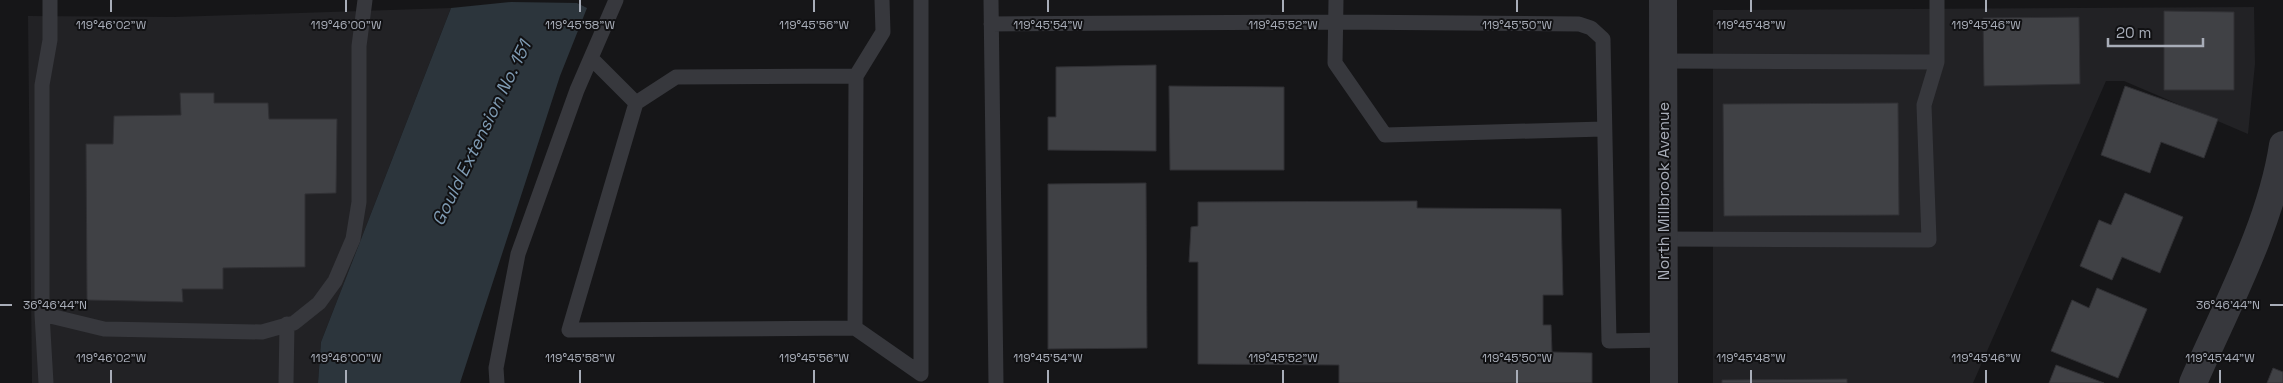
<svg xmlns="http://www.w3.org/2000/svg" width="2283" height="383" viewBox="0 0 2283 383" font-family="'Space Grotesk',sans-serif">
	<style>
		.built { fill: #222225 }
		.water { fill: #2c353c }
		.building { fill: #404145; stroke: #303034 }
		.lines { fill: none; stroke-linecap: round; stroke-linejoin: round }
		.service { stroke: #37383d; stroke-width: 15 }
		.minor { stroke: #37383d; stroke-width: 28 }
		.ticks { fill: none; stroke: #a8adb8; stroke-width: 2 }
		.labels { text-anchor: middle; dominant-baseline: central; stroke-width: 4; stroke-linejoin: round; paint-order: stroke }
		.street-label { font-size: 16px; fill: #a8adb8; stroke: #111113 }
		.water-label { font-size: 18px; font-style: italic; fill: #7f9bb3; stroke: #111113 }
		.ticks-label { font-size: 12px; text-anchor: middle; fill: #a8adb8; stroke: #111113; stroke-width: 4; stroke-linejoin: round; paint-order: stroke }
	</style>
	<rect width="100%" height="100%" fill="#161618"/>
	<path class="built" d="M 2254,7 L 2255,64 L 2248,134 L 2124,81 L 2106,81 L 1973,383 L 1713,383 L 1713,10 Z
		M 451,8 L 321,342 L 318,383 L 32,383 L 28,16 L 174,17 Z"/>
	<path class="water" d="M 511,2 L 577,3 L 587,8 L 560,76 L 460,383 L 318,383 L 321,342 L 451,8 Z"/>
	<path class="building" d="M 2164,11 L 2234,12 L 2234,90 L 2164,90 Z
		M 2079,17 L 2080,84 L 1984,86 L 1983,18 Z
		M 1156,65 L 1156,151 L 1048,150 L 1048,117 L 1056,117 L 1056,67 Z
		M 1169,86 L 1284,87 L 1284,170 L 1170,170 Z
		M 2125,86 L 2218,119 L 2204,158 L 2161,142 L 2150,173 L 2101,155 Z
		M 180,93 L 214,93 L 214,103 L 268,103 L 269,119 L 337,119 L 336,193 L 305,194 L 305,267 L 223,268 L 223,289 L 182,289 L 183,302 L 87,300 L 86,144 L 113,144 L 114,116 L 181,115 Z
		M 1898,103 L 1899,215 L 1724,216 L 1723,104 Z
		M 1146,183 L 1147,348 L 1048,349 L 1048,184 Z
		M 2125,193 L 2183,217 L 2160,273 L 2122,257 L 2112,280 L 2080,266 L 2099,220 L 2111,225 Z
		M 1417,201 L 1417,208 L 1561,209 L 1563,295 L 1543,295 L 1543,325 L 1551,325 L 1552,352 L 1592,353 L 1592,383 L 1339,383 L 1339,365 L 1198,364 L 1198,262 L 1189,262 L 1191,227 L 1198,226 L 1198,202 Z
		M 2097,288 L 2147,309 L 2118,378 L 2051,351 L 2072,300 L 2089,308 Z
		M 2056,365 L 2104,383 L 2049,383 Z
		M 2273,368 L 2283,372 L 2283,383 L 2267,383 Z
		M 1847,379 L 1847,383 L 1722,383 L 1722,380 Z"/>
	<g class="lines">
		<path class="service" d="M 991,0 L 996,383
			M 1336,0 L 1335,63 L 1385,135 L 1603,129
			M 991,24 L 1336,22 L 1579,24 L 1591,28 L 1603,39 L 1609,341 L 1664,340
			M 592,59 L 636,103
			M 1663,61 L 1937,62
			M 856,76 L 883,32 L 882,0
			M 1664,239 L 1929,240 L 1924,105 L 1937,62 L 1937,0
			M 42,314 L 104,329 L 262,332 L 294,323 L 319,303 L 335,281 L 353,239 L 359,202 L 359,46 L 365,0
			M 855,328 L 856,76 L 676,77 L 636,103 L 569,330 L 855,328 L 921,374 L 921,0
			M 46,383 L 42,314 L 42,85 L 50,40 L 50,0
			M 286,383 L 287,324
			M 497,383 L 496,368 L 518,254 L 577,90 L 616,0"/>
		<path class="minor" d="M 1663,0 L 1664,383
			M 2193,383 C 2225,309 2271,225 2283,145"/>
	</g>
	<path class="ticks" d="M 111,0 L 111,12M 346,0 L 346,12M 580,0 L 580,12M 814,0 L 814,12M 1048,0 L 1048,12M 1283,0 L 1283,12M 1517,0 L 1517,12M 1751,0 L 1751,12M 1986,0 L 1986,12M 0,305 L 12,305M 2270,305 L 2283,305M 111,370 L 111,383M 346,370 L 346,383M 580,370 L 580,383M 814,370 L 814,383M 1048,370 L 1048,383M 1283,370 L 1283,383M 1517,370 L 1517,383M 1751,370 L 1751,383M 1986,370 L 1986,383M 2220,370 L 2220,383"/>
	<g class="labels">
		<g class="street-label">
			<text transform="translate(1663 191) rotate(-90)">North Millbrook Avenue</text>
		</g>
		<g class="water-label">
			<text transform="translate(481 133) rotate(-64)">Gould Extension No. 151</text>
		</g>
	</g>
	<g class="ticks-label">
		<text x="111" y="29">119°46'02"W</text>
		<text x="346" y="29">119°46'00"W</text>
		<text x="580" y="29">119°45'58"W</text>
		<text x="814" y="29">119°45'56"W</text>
		<text x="1048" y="29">119°45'54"W</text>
		<text x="1283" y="29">119°45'52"W</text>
		<text x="1517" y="29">119°45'50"W</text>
		<text x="1751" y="29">119°45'48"W</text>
		<text x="1986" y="29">119°45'46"W</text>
		<text x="55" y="309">36°46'44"N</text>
		<text x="2228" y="309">36°46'44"N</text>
		<text x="111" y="362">119°46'02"W</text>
		<text x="346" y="362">119°46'00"W</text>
		<text x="580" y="362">119°45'58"W</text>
		<text x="814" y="362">119°45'56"W</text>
		<text x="1048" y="362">119°45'54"W</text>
		<text x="1283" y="362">119°45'52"W</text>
		<text x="1517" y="362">119°45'50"W</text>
		<text x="1751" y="362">119°45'48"W</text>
		<text x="1986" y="362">119°45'46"W</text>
		<text x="2220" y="362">119°45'44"W</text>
	</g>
	<path d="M2108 38v8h95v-8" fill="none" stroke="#a8adb8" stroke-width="2.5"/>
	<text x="2116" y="38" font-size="15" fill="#a8adb8" stroke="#111113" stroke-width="4" paint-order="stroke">20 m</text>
</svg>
